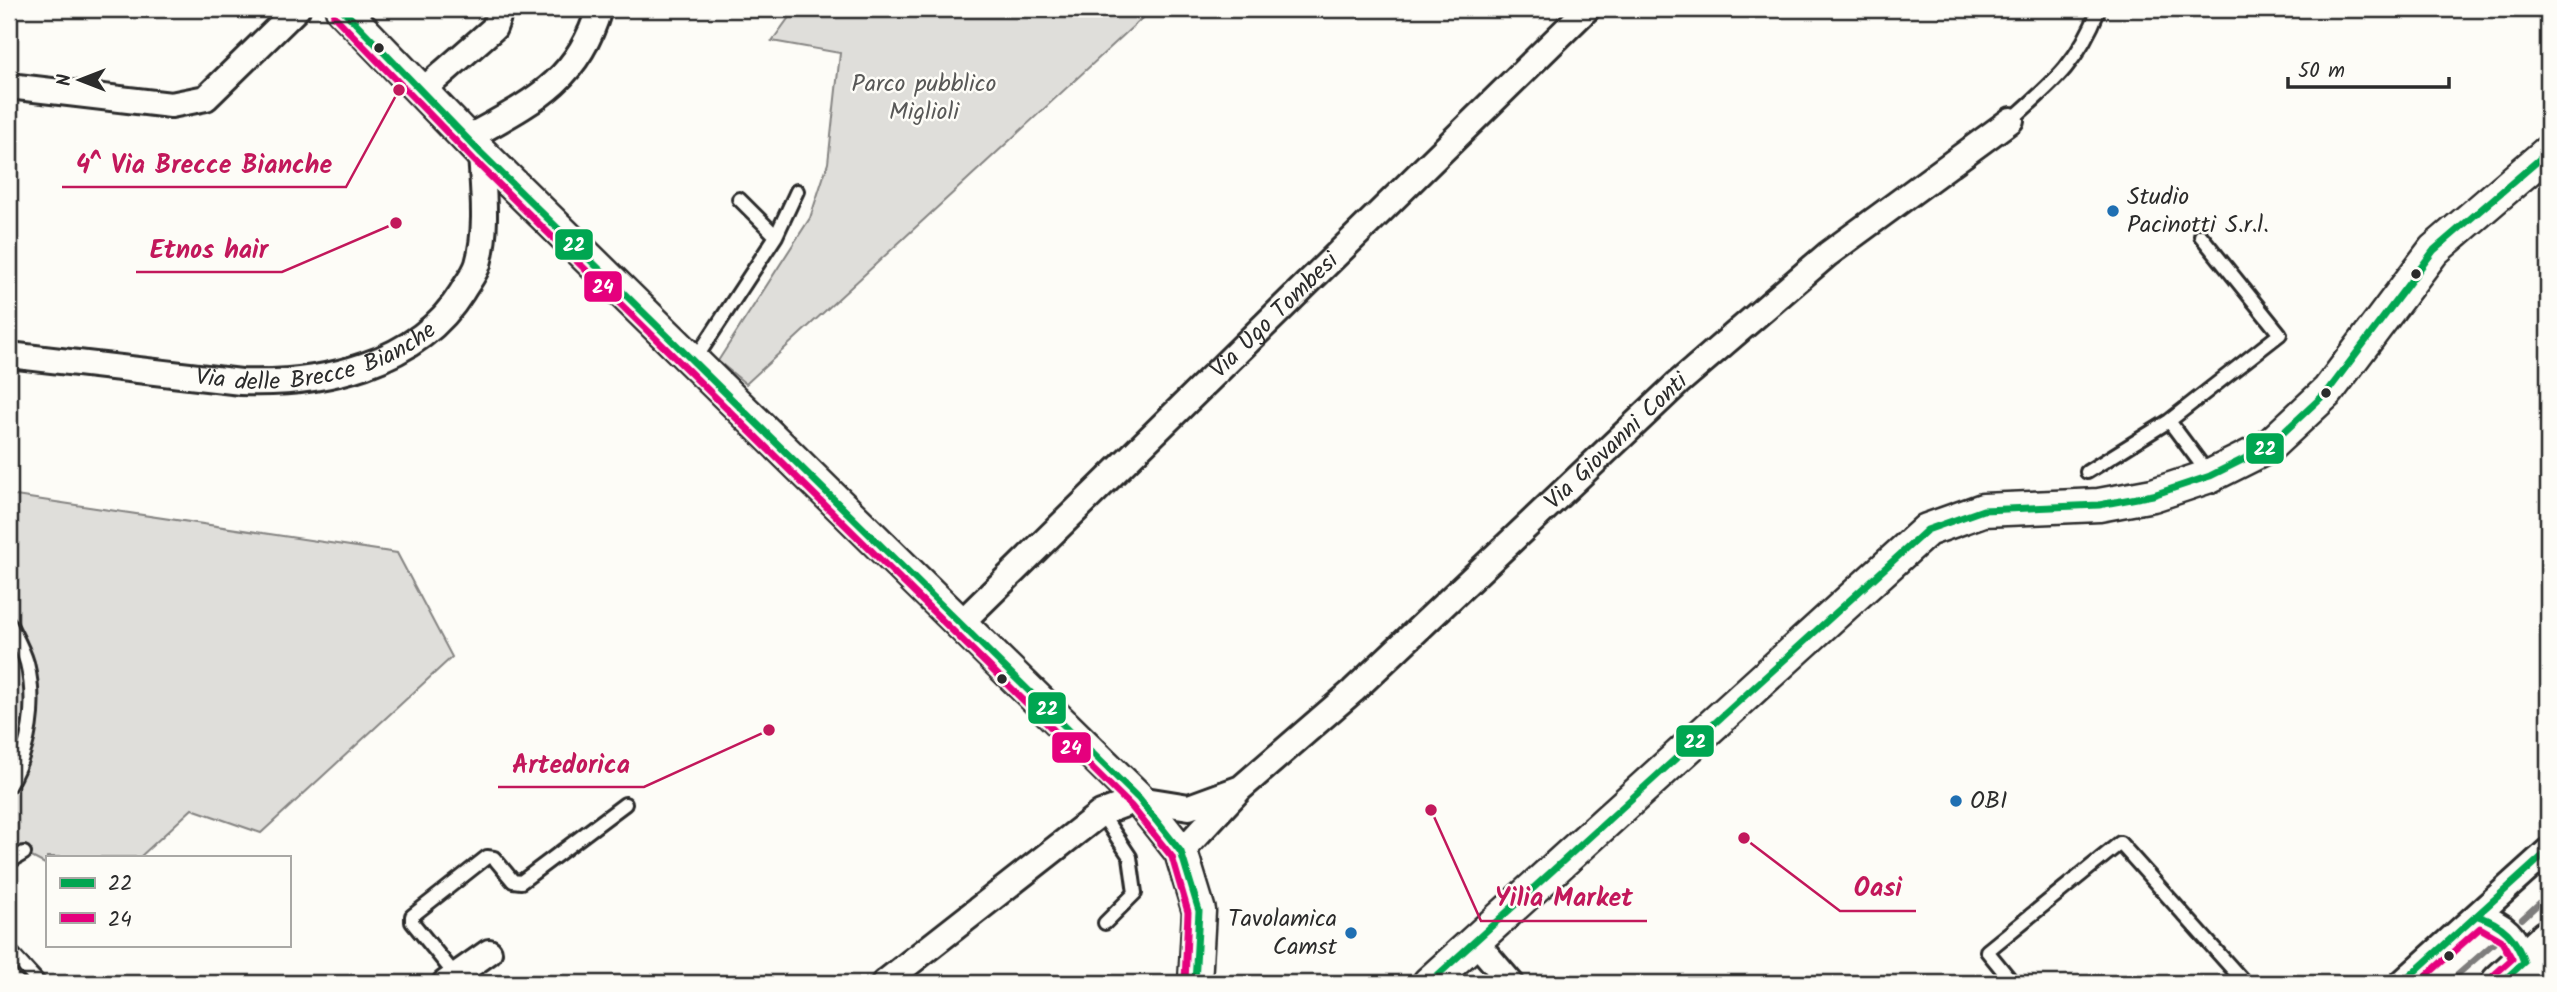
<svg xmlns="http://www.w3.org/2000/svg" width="2557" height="992" viewBox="0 0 2557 992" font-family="Kalam,sans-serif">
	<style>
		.green { fill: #dfdeda; stroke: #858482; stroke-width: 2 }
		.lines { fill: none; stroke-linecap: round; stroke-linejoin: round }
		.stream { stroke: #7e7d7b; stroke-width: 6 }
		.service-casing { stroke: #2b2b2b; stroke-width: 18 }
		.minor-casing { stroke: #2b2b2b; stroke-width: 30 }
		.tertiary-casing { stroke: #2b2b2b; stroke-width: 37 }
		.primary-casing { stroke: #2b2b2b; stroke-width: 44 }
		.service { stroke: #fdfcf7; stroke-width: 12 }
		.minor { stroke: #fdfcf7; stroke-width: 24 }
		.tertiary { stroke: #fdfcf7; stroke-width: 32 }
		.primary { stroke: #fdfcf7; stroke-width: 38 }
		.bus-1-casing { stroke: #fdfcf7; stroke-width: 12 }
		.bus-2-casing { stroke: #fdfcf7; stroke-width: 12 }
		.bus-1 { stroke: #00a651; stroke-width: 7 }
		.bus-2 { stroke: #e5007d; stroke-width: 7 }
		.bus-dot { fill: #2b2b2b; stroke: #fdfcf7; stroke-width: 2.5 }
		.poi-dot { fill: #1f6fb2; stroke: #fdfcf7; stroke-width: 2.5 }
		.labels { text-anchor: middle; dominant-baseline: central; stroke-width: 5; stroke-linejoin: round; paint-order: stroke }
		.park-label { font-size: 24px; fill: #585857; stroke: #fdfcf7 }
		.poi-label { font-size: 24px; fill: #2b2b2b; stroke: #fdfcf7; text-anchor: start }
		.street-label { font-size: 24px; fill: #2b2b2b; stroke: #fdfcf7 }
		.leader { fill: none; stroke: #c2185b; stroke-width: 2.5 }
		.callout-dot { fill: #c2185b; stroke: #fdfcf7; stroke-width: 2.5 }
		.callout-label { font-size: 26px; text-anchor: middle; font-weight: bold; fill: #c2185b; stroke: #fdfcf7; stroke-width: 5; stroke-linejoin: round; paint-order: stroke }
		.line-badge { stroke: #fdfcf7; stroke-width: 2.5 }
		.badge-label { font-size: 19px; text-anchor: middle; font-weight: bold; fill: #fff }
	</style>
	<rect width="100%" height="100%" fill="#fdfcf7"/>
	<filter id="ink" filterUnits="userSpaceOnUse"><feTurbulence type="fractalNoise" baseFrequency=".0143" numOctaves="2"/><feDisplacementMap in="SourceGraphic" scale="14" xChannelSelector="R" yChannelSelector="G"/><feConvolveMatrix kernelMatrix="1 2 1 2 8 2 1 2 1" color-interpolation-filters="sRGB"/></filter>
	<g filter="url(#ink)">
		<path class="green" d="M 795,9 L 1152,9 L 746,384 L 718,361 L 810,218 L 828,163 L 840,53 L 772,41 Z
			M 9,495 L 397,553 L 452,657 L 261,833 L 192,809 L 140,857 L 47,857 L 47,865 L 24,853 L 9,852 Z"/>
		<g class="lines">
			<path class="stream" d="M 2522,919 L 2548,895
				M 2448,983 L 2494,943"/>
			<defs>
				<path id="service" d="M 2011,120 C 2054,82 2077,64 2099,9
					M 776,236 L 797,191
					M 694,361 L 776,236 L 739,199
					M 2169,421 L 2210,476
					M 2087,472 L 2169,421 L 2280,334 L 2201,236
					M 9,623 C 15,635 23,649 27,663 C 37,704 30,749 9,785
					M 1101,813 L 1130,857 L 1135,893 L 1105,923
					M 9,862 L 24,853
					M 9,950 L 39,983
					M 456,976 L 412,922 L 412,916 L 487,857 L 494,858 L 513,881 L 521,882 L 625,804
					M 2013,983 L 1987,951 L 2120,843 L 2245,983"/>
				<g id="minor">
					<path d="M 9,86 L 171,105 L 206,98 L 297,9"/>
					<path d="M 422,91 L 494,28 L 501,9"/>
					<path d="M 468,138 C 530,103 578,82 599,9"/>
					<path id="s1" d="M 9,355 L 241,382 C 321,385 417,365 462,292 C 467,283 475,274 478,264 C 488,228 483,190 481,153"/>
					<path id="s2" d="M 961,623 L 1587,9"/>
					<path d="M 1181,852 L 1238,791"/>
					<path d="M 2478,916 C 2504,923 2517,937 2524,962"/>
					<path d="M 1475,941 L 1511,983"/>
					<path d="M 445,983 L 489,952"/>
					<path id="s3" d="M 884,983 L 1101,813 L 1139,799 L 1189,807 L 1241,788 L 1353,691 L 1678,383 L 1828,254 L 2011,120"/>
					<path d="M 2402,983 L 2548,851"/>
				</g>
				<path id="tertiary" d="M 342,9 L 481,153 L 1139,799 L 1181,852 L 1199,911 L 1195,983
					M 1429,983 L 1927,530 L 1983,510 L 2099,505 L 2153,495 L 2210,476 L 2268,447 L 2328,391 L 2434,250 L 2548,152"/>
				<path id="primary" d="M 2501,983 L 2548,940"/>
			</defs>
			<use href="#service" class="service-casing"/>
			<use href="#minor" class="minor-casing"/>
			<use href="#tertiary" class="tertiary-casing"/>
			<use href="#primary" class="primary-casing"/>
			<use href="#service" class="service"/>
			<use href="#minor" class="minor"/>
			<use href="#tertiary" class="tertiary"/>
			<use href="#primary" class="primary"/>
			<defs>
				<path id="bus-1" d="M 342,9 L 481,153 L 1139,799 L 1181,852 L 1199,911 L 1195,983
					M 2478,916 C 2503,924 2516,938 2524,962 L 2501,983
					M 1429,983 L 1927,530 L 1983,510 L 2099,505 L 2153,495 L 2210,476 L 2268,447 L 2328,391 L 2434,250 L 2548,152
					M 2402,983 L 2548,851"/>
				<path id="bus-2" d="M 334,16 L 474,160 L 1131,806 L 1172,857 L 1188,912 L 1185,982
					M 2418,983 L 2480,928 L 2501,940 L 2512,959 L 2494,975"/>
			</defs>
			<use href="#bus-1" class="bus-1-casing"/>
			<use href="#bus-2" class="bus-2-casing"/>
			<use href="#bus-1" class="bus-1"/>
			<use href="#bus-2" class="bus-2"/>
		</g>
	</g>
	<g class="bus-dot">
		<circle cx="379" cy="48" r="6"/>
		<circle cx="2416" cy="274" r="6"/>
		<circle cx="2326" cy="393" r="6"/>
		<circle cx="1002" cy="679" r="6"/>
		<circle cx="2449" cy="956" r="6"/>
	</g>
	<g class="poi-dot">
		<circle cx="2113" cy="211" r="7"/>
		<circle cx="1956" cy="801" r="7"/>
		<circle cx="1351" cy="933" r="7"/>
	</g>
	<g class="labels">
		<g class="park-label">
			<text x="924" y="84">Parco pubblico<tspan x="924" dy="28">Miglioli</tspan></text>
		</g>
		<g class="poi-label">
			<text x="2127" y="197">Studio<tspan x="2127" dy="28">Pacinotti S.r.l.</tspan></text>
			<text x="1970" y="801">OBI</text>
			<text x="1337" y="919" text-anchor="end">Tavolamica<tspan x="1337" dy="28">Camst</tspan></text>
		</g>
		<g class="street-label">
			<text stroke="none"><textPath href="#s2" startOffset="439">Via Ugo Tombesi</textPath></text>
			<text stroke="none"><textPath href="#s1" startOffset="313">Via delle Brecce Bianche</textPath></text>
			<text stroke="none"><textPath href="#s3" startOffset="933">Via Giovanni Conti</textPath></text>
		</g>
	</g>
	<path class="leader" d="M399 90L346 187H62M396 223L282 272H136M769 730L644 787H498M1744 838L1840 911H1916M1431 810L1481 921H1647"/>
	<g class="callout-dot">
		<circle cx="399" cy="90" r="7"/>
		<circle cx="396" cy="223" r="7"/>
		<circle cx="769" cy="730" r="7"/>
		<circle cx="1744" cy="838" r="7"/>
		<circle cx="1431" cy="810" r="7"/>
	</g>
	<g class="callout-label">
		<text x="204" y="173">4^ Via Brecce Bianche</text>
		<text x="209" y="258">Etnos hair</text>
		<text x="571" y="773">Artedorica</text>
		<text x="1878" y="896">Oasi</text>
		<text x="1564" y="906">Yilia Market</text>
	</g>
	<g class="line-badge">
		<rect x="554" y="228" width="40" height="33" rx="7" fill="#00a651"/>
		<rect x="583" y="270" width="40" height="33" rx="7" fill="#e5007d"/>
		<rect x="2245" y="432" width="40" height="33" rx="7" fill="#00a651"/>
		<rect x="1027" y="691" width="40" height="34" rx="7" fill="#00a651"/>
		<rect x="1675" y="724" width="40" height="34" rx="7" fill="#00a651"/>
		<rect x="1051" y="731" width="41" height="33" rx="7" fill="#e5007d"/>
	</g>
	<g class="badge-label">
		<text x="574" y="251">22</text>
		<text x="603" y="293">24</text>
		<text x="2265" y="455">22</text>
		<text x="1047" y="715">22</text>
		<text x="1695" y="748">22</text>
		<text x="1071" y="754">24</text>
	</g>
	<rect width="2557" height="992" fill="none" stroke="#fdfcf7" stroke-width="35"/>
	<rect x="18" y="18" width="2522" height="957" fill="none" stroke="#2b2b2b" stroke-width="2.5" filter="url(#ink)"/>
	<rect x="46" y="856" width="245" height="91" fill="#fdfcf7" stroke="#a9a8a5" stroke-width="2"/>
	<rect x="60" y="878" width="35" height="10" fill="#00a651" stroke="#a9a8a5" stroke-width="2"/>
	<text x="108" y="890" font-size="21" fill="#2b2b2b">22</text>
	<rect x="60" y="913" width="35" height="10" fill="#e5007d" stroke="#a9a8a5" stroke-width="2"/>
	<text x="108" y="926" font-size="21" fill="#2b2b2b">24</text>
	<g transform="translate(80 80) rotate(270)" stroke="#fdfcf7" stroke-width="5" paint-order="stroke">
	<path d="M0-5L12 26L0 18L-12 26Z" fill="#2b2b2b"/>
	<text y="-10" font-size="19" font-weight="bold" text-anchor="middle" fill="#2b2b2b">N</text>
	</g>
	<path d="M2288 77v10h161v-10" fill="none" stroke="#2b2b2b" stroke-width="3.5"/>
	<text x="2298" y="77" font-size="21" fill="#2b2b2b" stroke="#fdfcf7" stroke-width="5" paint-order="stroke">50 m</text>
</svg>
